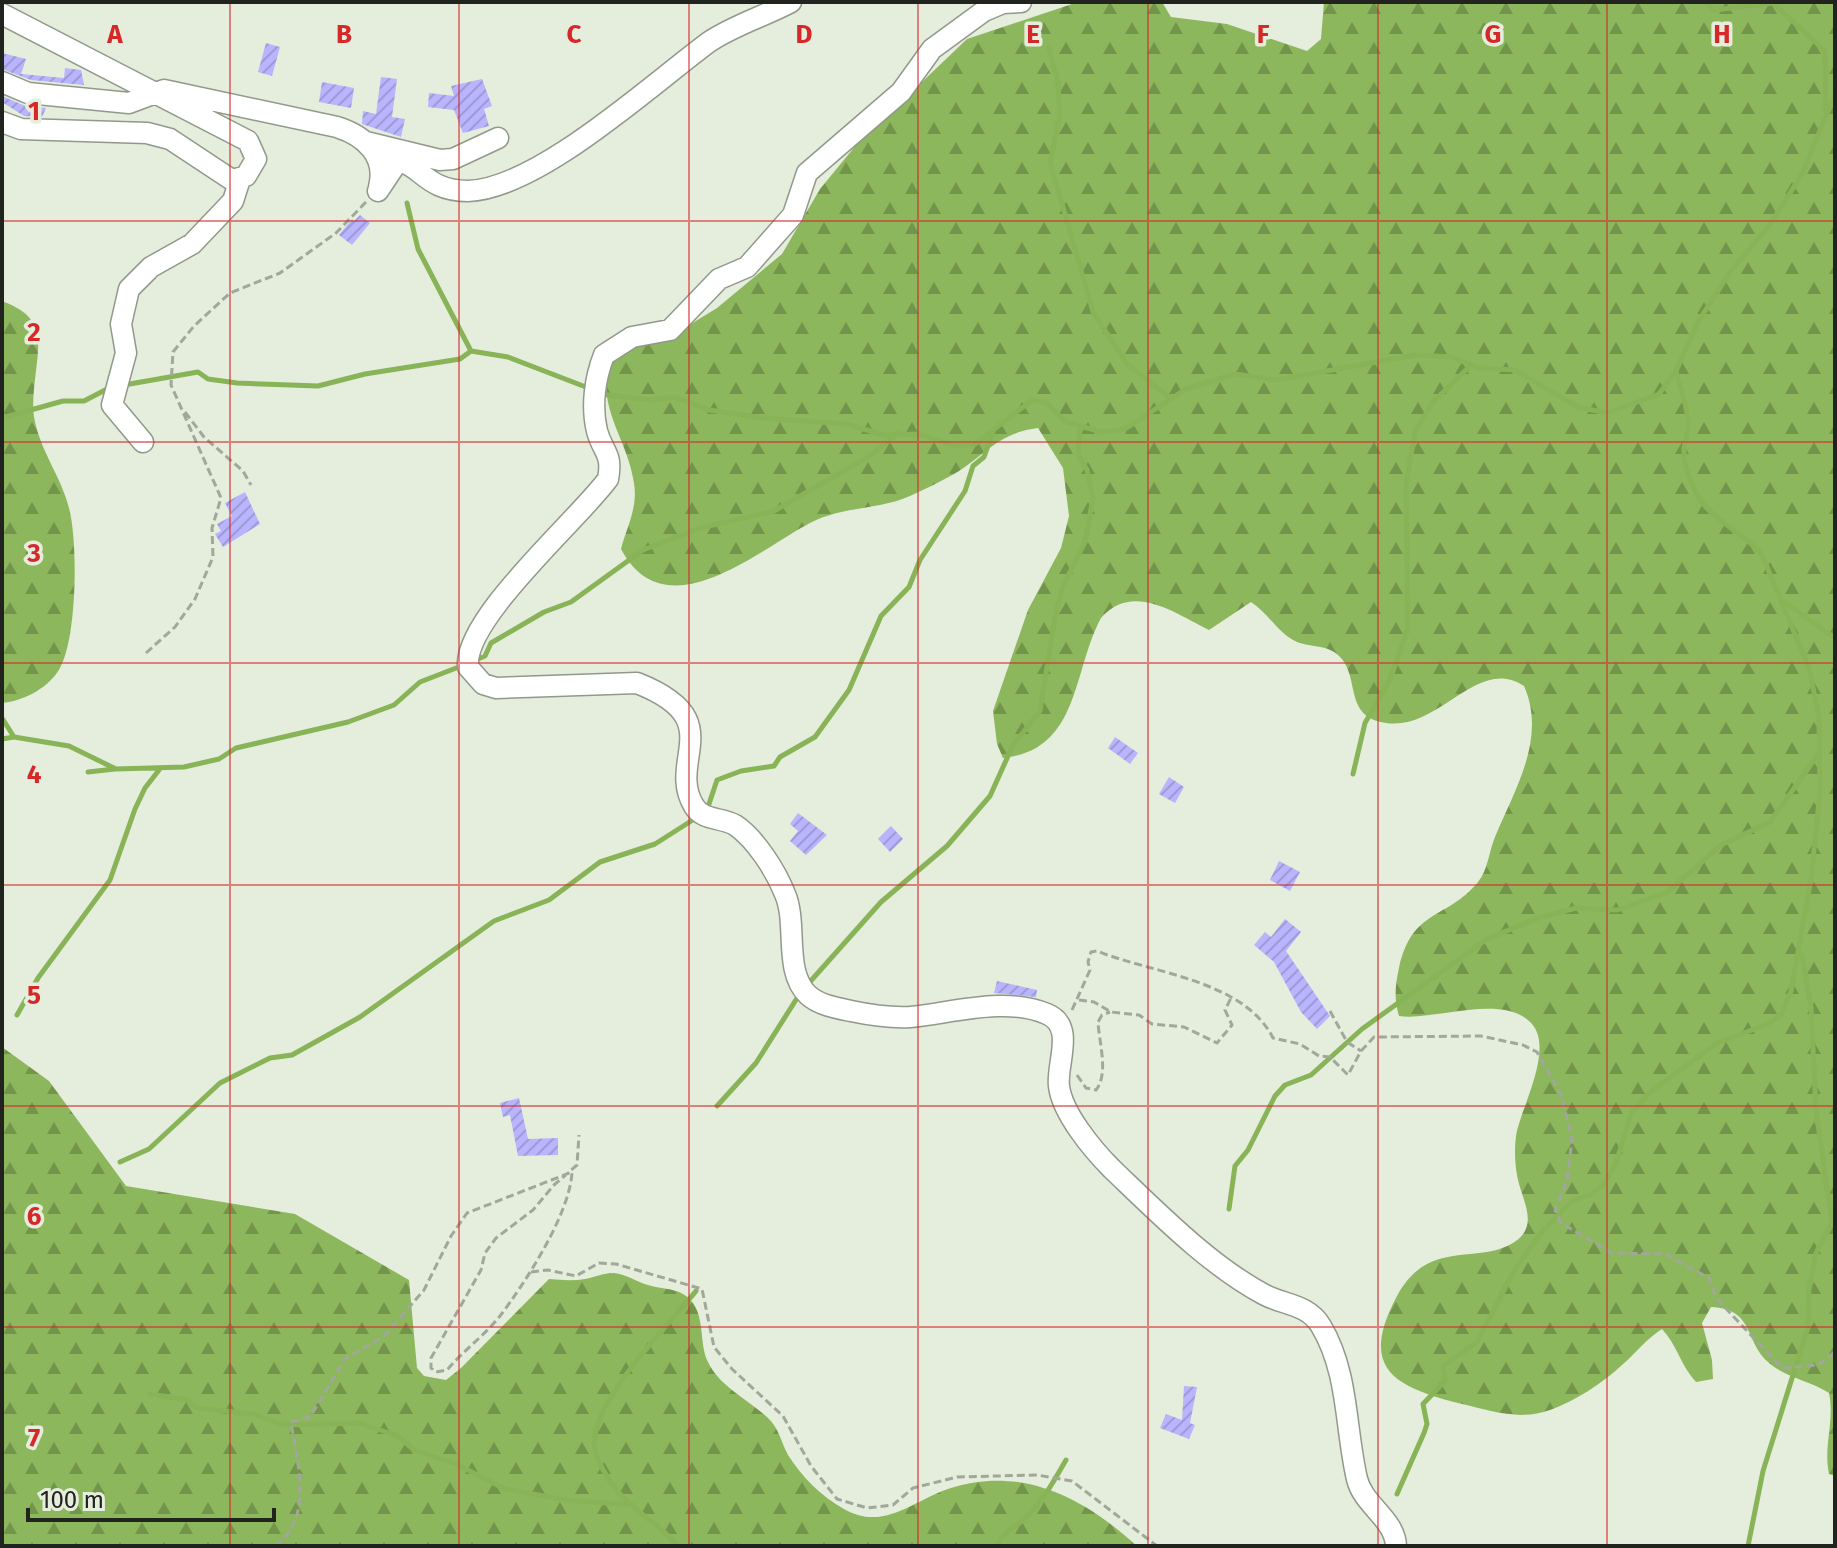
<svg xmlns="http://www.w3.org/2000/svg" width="1837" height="1548" viewBox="0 0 1837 1548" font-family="'Fira Sans',sans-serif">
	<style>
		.forest { fill: url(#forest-firs) }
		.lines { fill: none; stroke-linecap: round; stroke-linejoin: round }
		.stream { stroke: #88b357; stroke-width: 5 }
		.building { fill: url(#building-hatch) }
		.minor-casing { stroke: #91998a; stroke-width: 23 }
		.path { stroke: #a1a79a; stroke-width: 3; stroke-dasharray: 8 4; stroke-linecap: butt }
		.minor { stroke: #fff; stroke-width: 20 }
		.grid { fill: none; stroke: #d62828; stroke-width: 2; stroke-opacity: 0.55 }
		.grid-label { font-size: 26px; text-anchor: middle; font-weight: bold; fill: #d62828; stroke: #e5eddd; stroke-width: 7; stroke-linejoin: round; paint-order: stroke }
	</style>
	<defs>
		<pattern id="forest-firs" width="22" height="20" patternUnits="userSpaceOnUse" patternTransform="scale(2)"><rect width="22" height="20" fill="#8db75c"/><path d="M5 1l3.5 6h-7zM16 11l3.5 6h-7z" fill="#73954b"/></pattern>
		<pattern id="building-hatch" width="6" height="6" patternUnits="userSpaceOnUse" patternTransform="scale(2)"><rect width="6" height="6" fill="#b8b4fe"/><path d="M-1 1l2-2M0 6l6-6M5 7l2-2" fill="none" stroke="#9e9bd9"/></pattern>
	</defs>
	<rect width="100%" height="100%" fill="#e5eddd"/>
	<path class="forest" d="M 1078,2 L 1162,2 L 1171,17 L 1227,24 L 1307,51 L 1321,39 L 1324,2 L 1835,2 L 1835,1476 L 1829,1474 C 1823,1446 1835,1421 1829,1393 C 1809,1380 1783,1377 1767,1361 C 1744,1339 1754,1309 1711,1307 L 1702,1323 L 1712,1360 L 1713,1379 L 1696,1382 C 1681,1366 1677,1345 1662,1329 C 1646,1339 1636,1353 1622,1365 C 1603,1383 1575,1401 1550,1410 C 1520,1421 1492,1411 1462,1404 C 1394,1387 1358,1369 1397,1296 C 1428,1238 1477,1265 1513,1243 C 1538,1228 1525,1205 1519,1184 C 1515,1169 1514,1151 1516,1136 C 1521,1106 1557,1045 1529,1021 C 1499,994 1434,1021 1399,1016 C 1394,999 1395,986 1399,968 C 1412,908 1447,920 1478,882 C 1488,870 1489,851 1495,837 C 1515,789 1547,738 1524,686 C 1477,655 1440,731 1386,723 C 1344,717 1360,680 1341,658 C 1329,644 1312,648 1297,642 C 1279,634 1268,613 1251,602 L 1209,630 C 1174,613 1133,582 1101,618 C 1072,672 1080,750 1003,758 L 997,744 L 993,711 L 1028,610 L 1061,548 L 1069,516 L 1063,468 L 1038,428 C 997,433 986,455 954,474 C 940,482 925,489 910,496 C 879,510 842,506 810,523 C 757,551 665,632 621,549 C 627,526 638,508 634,483 C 627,438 600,415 607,365 L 636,346 L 686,327 L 717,308 L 782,254 L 820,189 L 857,144 L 967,39 Z
		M 2,301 C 17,307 32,314 37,332 C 42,351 30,391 34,417 C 40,451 61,476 69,508 C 78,542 77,634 61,666 C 51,687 24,701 2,703 Z
		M 2,1047 L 49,1081 L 126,1186 L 295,1214 L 409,1280 L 417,1368 L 424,1376 L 446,1380 L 461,1368 L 549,1279 C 561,1280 573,1281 585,1279 C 595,1277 604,1273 614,1273 C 626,1274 637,1282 648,1285 C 660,1289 673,1288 683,1294 C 707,1308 698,1339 707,1360 C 719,1387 748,1399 768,1418 C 779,1428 781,1442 788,1455 C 801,1476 822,1497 844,1509 C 884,1532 913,1500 951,1488 C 1023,1465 1085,1499 1137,1546 L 2,1546 Z"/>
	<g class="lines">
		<path class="stream" d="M 1705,2 L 1714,10 L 1773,3 L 1825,51 L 1826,112
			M 1049,48 L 1058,83 L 1060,115 L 1050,162 L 1093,312 L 1127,364 L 1170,398
			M 407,203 L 418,249 L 471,351
			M 124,385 L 198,372 L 208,379 L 237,383 L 318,386 L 365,374 L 460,359 L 471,351 L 508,357 L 591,389
			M 600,394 L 652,400 L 675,397 L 709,410 L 763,418 L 847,424 L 883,435 L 920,434 L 955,446 L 975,444 L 1032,400 L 1045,402 L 1066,422 L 1102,432 L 1125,429 L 1186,389 L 1235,374 L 1276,380 L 1416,355 L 1452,357 L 1478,368 L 1515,370 L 1578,407 L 1607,413 L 1659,394 L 1676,371 L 1698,322 L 1730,272 L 1769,226 L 1802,174 L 1835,94
			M 2,418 L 63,401 L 84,401 L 111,387
			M 1784,602 L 1835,638
			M 473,661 L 485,656 L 491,643 L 544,612 L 571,602 L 643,550 L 700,528 L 774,511 L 868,457 L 898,433
			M 2,718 L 14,737
			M 2,739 L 14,737 L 69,746 L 116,769 L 184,767 L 219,759 L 236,748 L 348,722 L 394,705 L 420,682 L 464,665
			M 88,772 L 115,769
			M 1353,774 L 1365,723 L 1391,677 L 1408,628 L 1406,485 L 1415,432 L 1432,403 L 1470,366
			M 707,810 L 717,780 L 741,771 L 774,766 L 780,757 L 815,737 L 849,690 L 881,616 L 909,587 L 920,560 L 965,491 L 973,466 L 984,457 L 994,429
			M 808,984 L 881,902 L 947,846 L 990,796 L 1013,745 L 1040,711 L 1055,617 L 1063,586 L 1085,542 L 1093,498 L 1087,470 L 1078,454 L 1080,428
			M 17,1015 L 38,978 L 110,880 L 135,809 L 145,788 L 159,770
			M 717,1106 L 756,1063 L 799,995
			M 120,1162 L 149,1149 L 220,1083 L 270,1058 L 292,1055 L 360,1017 L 494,921 L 549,900 L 600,862 L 655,844 L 699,816
			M 1229,1209 L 1235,1166 L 1248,1150 L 1275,1096 L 1285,1085 L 1311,1075 L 1362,1029 L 1487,939 L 1538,918 L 1576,908 L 1617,910 L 1666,893 L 1721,845 L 1770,822 L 1819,753
			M 150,1394 L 187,1400 L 197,1408 L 253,1414 L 284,1425 L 359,1423 L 398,1436 L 414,1450 L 456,1464 L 505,1489 L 566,1500 L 633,1505
			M 1397,1494 L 1424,1433 L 1427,1424 L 1423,1404 L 1445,1381 L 1443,1366 L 1477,1342 L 1514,1271 L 1541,1233 L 1572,1201 L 1590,1195 L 1604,1184 L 1616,1163 L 1631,1114 L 1649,1093 L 1717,1043 L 1768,1024 L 1781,1015 L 1791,991 L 1811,879 L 1820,792 L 1819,717 L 1809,668 L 1762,555 C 1745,533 1718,524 1702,502 C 1692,489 1683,465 1684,449 C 1685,438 1690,431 1688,419 C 1686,403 1680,386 1676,371
			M 678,1546 C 660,1524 631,1510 615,1488 C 607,1478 597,1461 595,1449 C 586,1406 669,1325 696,1291
			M 997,1546 C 1001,1533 1015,1528 1024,1519 C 1042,1503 1054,1481 1066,1460
			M 1748,1546 L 1763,1471 L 1808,1327 L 1809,1290 L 1816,1253 L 1832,1223 L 1816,1110 L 1811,1007 L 1802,955"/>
	</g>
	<path class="building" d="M 266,43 L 280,47 L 272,76 L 258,72 Z
		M 2,53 L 26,59 L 21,74 L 64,78 L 65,68 L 81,70 L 84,85 L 31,80 L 2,69 Z
		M 381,77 L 397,79 L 392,117 L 405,119 L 401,137 L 362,124 L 363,111 L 376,114 Z
		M 482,79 L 492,106 L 484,109 L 489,126 L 463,133 L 454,110 L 428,107 L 429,93 L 454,96 L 451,86 Z
		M 322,82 L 354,88 L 351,108 L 319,102 Z
		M 2,96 L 23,105 L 46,108 L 42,117 L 24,116 L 2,102 Z
		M 360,215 L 370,223 L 352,245 L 339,235 L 352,219 L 354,221 Z
		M 245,492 L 260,524 L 223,547 L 215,534 L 221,531 L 217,524 L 232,516 L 225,503 Z
		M 1115,737 L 1138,753 L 1130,764 L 1108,748 Z
		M 1169,777 L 1184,787 L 1175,803 L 1159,794 Z
		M 798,813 L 827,835 L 806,855 L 790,841 L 798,831 L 790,824 Z
		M 891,826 L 903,839 L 890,852 L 878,839 Z
		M 1279,861 L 1300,872 L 1290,891 L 1270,880 Z
		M 1285,919 L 1301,932 L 1286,951 L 1330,1016 L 1317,1029 L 1301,1012 L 1274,962 L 1254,945 L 1265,932 L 1271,937 Z
		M 997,981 L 1037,990 L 1036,997 L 994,993 Z
		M 519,1098 L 528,1139 L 558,1138 L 558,1155 L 518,1156 L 510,1115 L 503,1117 L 500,1103 Z
		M 1184,1386 L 1197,1387 L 1190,1423 L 1195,1425 L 1189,1439 L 1160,1428 L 1166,1414 L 1182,1420 Z"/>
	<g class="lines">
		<defs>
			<path id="minor" d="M 1021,2 L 1003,3 L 984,11 L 932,49 L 901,92 L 807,173 L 793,215 L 747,267 L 719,279 L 670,330 L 632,337 L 604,355 C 595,378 591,406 597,431 C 603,453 613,453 608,479 C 579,519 463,619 468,667 L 483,684 L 496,688 L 637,683 C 731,720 666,760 694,806 C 703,821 721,817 735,825 C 755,838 776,871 785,894 C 798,924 783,971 808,995 C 819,1005 836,1008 851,1011 C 870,1015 890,1018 910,1017 C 952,1013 1006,996 1047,1014 C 1076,1026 1056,1064 1059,1086 C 1062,1113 1093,1150 1112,1169 C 1157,1212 1210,1266 1265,1295 C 1284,1305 1308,1304 1321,1326 C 1349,1373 1345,1428 1357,1479 C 1363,1505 1395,1519 1396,1546
				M 2,14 L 248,141 L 256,159 L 246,176 L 232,180 L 170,139 L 147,133 L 21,129 L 2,122
				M 2,82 L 28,93 L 129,103 L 164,90 L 337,127 C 365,136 387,156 379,187
				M 366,142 L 440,160 L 453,159 L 498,138
				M 378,191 L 398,161 C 421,165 426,191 468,191 C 538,189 652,84 709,42 C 734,25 765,16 791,2
				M 143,442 L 112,405 L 126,353 L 121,324 L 129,289 L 151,267 L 192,244 L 233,201 L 240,179"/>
		</defs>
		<use href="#minor" class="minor-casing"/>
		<path class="path" d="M 185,412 L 204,437 L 243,471 L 251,485
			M 146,653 L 175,627 L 195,599 L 213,557 L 212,528 L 221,498 L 171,385 L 173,352 L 194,326 L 230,293 L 280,273 L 336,233 L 366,202
			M 1079,1000 L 1094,1002 L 1111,1012 L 1139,1015 L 1152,1024 L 1184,1027 L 1217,1043 L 1232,1025 L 1225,1010 L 1231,998
			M 1072,1010 L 1090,970 L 1088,962 L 1091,952 L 1097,951 C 1151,973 1244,980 1273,1038 L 1300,1044 L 1319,1056 L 1330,1057 L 1348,1075 L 1361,1051 L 1374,1037 L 1481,1036 L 1523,1045 L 1537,1052 L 1561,1094 L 1572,1139 L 1567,1181 L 1555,1210 L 1561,1223 L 1612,1253 L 1665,1254 L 1709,1278 L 1716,1298 L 1782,1368 L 1818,1365 L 1835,1352
			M 1330,1011 L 1347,1042 L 1361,1051
			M 1077,1075 L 1086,1088 L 1096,1090 C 1109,1074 1099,1042 1098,1022 L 1102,1015 L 1110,1012
			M 531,1272 L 548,1270 L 576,1276 L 599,1263 L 616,1264 L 702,1289 L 714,1347 L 732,1369 L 783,1416 L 811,1466 L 837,1499 L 867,1508 L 893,1505 L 913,1488 L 957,1477 L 1037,1475 L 1072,1481 L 1157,1546
			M 276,1546 C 314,1517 297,1462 291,1422 L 310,1417 L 345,1359 L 384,1336 L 424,1290 L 451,1236 L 467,1213 L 572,1172 C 570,1214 525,1283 500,1316 C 484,1336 463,1351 447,1370 L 436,1372 L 431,1368 L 431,1358 L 481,1270 L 485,1253 L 496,1238 L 533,1210 L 554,1185 L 577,1165 L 579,1135"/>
		<use href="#minor" class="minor"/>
	</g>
	<path class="grid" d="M 230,2 L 230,1546M 459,2 L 459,1546M 689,2 L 689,1546M 918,2 L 918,1546M 1148,2 L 1148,1546M 1378,2 L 1378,1546M 1607,2 L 1607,1546M 2,221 L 1835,221M 2,442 L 1835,442M 2,663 L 1835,663M 2,885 L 1835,885M 2,1106 L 1835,1106M 2,1327 L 1835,1327"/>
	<g class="grid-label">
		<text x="115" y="43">A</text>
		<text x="344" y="43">B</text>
		<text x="574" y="43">C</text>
		<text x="804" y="43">D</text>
		<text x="1033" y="43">E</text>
		<text x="1263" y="43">F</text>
		<text x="1493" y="43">G</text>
		<text x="1722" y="43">H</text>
		<text x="34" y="120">1</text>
		<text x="34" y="341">2</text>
		<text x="34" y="562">3</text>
		<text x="34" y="783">4</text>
		<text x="34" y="1004">5</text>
		<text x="34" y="1225">6</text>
		<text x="34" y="1447">7</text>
	</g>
	<rect width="1837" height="1548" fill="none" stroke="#21241e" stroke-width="8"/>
	<path d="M28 1508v12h246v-12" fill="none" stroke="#21241e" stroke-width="4"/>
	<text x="40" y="1508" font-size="24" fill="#21241e" stroke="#e5eddd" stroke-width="6" paint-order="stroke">100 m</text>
</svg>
